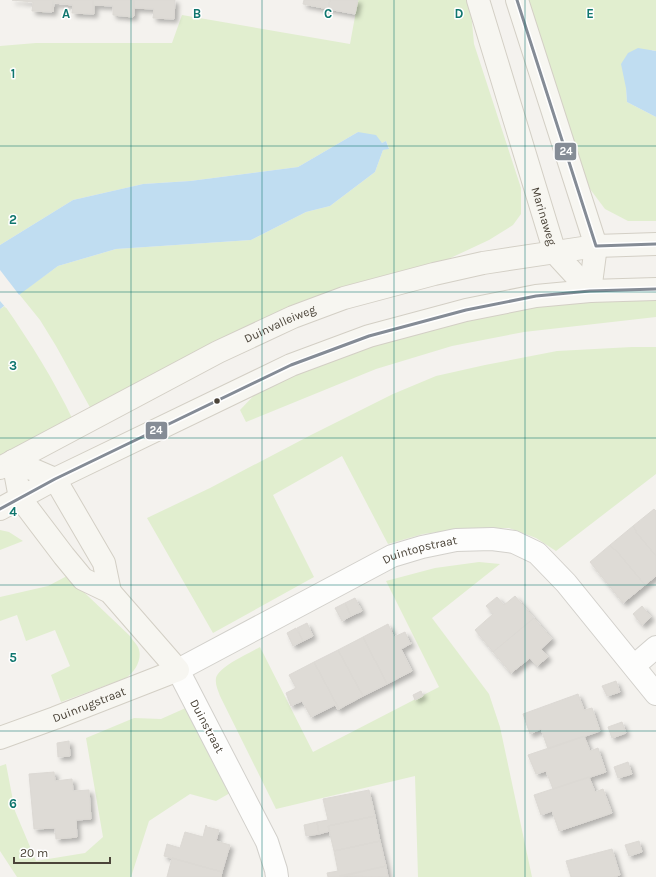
<svg xmlns="http://www.w3.org/2000/svg" width="656" height="877" viewBox="0 0 656 877" font-family="Karla,sans-serif">
	<style>
		.green { fill: #e1eecf }
		.water { fill: #c0ddf1 }
		.pier { fill: #f4f2ee }
		.building { fill: #dedbd6; stroke: #dcd9d4; filter: url(#shadow) }
		.lines { fill: none; stroke-linecap: round; stroke-linejoin: round }
		.street-casing { stroke: #d2d0cb; stroke-width: 24 }
		.secondary-casing { stroke: #d3cfc5; stroke-width: 24 }
		.street { stroke: #fdfdfc; stroke-width: 22 }
		.secondary { stroke: #f7f6f1; stroke-width: 22 }
		.bus-1-casing { stroke: #fff; stroke-width: 6 }
		.bus-1 { stroke: #858c96; stroke-width: 3 }
		.grid { fill: none; stroke: #0f766e; stroke-width: 1; stroke-opacity: 0.55 }
		.bus-dot { fill: #4b4439; stroke: #fff; stroke-width: 1.5 }
		.labels { text-anchor: middle; dominant-baseline: central; stroke-width: 3; stroke-linejoin: round; paint-order: stroke }
		.street-label { font-size: 12px; fill: #4b4439; stroke: #fff }
		.grid-label { font-size: 13px; text-anchor: middle; font-weight: bold; fill: #0f766e; stroke: #fff; stroke-width: 3; stroke-linejoin: round; paint-order: stroke }
		.line-badge { stroke: #fff; stroke-width: 1.5 }
		.badge-label { font-size: 11px; text-anchor: middle; font-weight: bold; fill: #fff }
	</style>
	<defs>
		<filter id="shadow"><feDropShadow dx="3.5" dy="3.5" stdDeviation="2" flood-color="#0004"/></filter>
	</defs>
	<rect width="100%" height="100%" fill="#f4f2ee"/>
	<path class="green" d="M 358,0 L 470,0 L 474,44 L 521,188 L 521,214 L 513,225 L 489,240 L 442,262 L 92,411 L 56,346 L 40,320 L 19,294 L 58,266 L 116,249 L 251,240 L 306,212 L 330,206 L 375,172 L 383,150 L 389,148 L 386,141 L 382,143 L 358,132 L 298,167 L 190,181 L 143,184 L 73,200 L 0,245 L 0,46 L 36,43 L 172,43 L 182,15 L 350,44 Z
		M 524,0 L 656,0 L 656,51 L 652,50 L 626,88 L 627,102 L 656,117 L 656,221 L 628,221 L 605,209 L 587,185 Z
		M 656,297 L 656,317 L 524,332 L 452,346 L 376,369 L 246,422 L 240,410 L 261,388 L 336,354 L 494,313 L 597,299 Z
		M 5,306 C 30,342 54,380 73,420 L 0,460 L 0,309 Z
		M 632,347 L 656,347 L 656,474 L 556,551 L 536,538 L 509,528 L 470,528 L 423,534 L 388,544 L 342,456 L 273,495 L 314,577 L 213,633 L 147,518 L 210,488 L 311,435 L 393,394 L 436,376 L 485,365 L 557,351 Z
		M 0,530 L 9,532 L 23,541 L 0,550 Z
		M 479,562 L 500,564 L 432,618 L 489,694 L 500,727 L 532,877 L 418,877 L 415,776 L 276,809 L 220,696 C 218,690 215,685 216,678 C 219,666 250,653 260,647 L 313,752 L 439,687 L 386,581 L 435,568 Z
		M 67,576 L 130,636 C 132,640 136,643 138,647 C 143,658 136,671 126,678 L 61,702 L 51,675 L 70,666 L 55,630 L 26,641 L 17,615 L 0,621 L 0,597 L 48,586 Z
		M 188,707 L 230,793 L 216,801 L 190,794 L 149,821 L 131,877 L 17,877 L 0,851 L 0,766 L 6,764 L 15,811 L 36,861 L 85,853 L 103,837 L 86,738 L 134,718 L 161,719 Z"/>
	<path class="water" d="M 638,48 L 656,51 L 656,117 L 627,102 L 626,88 L 621,64 L 628,53 Z
		M 358,132 L 376,135 L 382,143 L 386,141 L 389,149 L 383,150 L 375,172 L 330,206 L 306,212 L 251,240 L 116,249 L 58,266 L 0,309 L 0,245 L 73,200 L 143,184 L 190,181 L 298,167 Z"/>
	<path class="pier" d="M 0,270 L 20,296 L 6,308 L 0,301 Z"/>
	<path class="building" d="M 12,0 L 53,0 L 52,12 L 32,11 L 33,2 Z
		M 53,0 L 93,0 L 93,14 L 72,13 L 73,5 L 54,3 L 53,12 Z
		M 93,0 L 134,0 L 133,17 L 113,15 L 113,6 L 94,5 L 94,14 L 93,14 Z
		M 134,0 L 175,0 L 174,19 L 153,18 L 154,9 L 134,8 L 134,16 L 133,17 Z
		M 304,0 L 330,0 L 328,9 L 303,4 Z
		M 330,0 L 358,0 L 355,14 L 328,9 Z
		M 654,509 L 656,511 L 656,556 L 636,532 L 636,531 L 633,526 Z
		M 633,526 L 636,531 L 636,532 L 656,556 L 656,576 L 645,585 L 615,549 L 614,550 L 610,545 Z
		M 610,545 L 614,550 L 615,549 L 645,585 L 623,603 L 590,562 Z
		M 515,596 L 534,618 L 493,652 L 475,630 L 493,614 L 486,606 L 487,605 L 497,597 L 504,605 Z
		M 355,598 L 362,611 L 351,616 L 345,603 Z
		M 345,603 L 351,616 L 342,621 L 335,608 Z
		M 642,606 L 651,617 L 642,625 L 633,614 Z
		M 534,618 L 552,639 L 541,649 L 548,657 L 537,666 L 530,658 L 511,673 L 493,652 Z
		M 307,623 L 313,636 L 303,641 L 297,628 Z
		M 388,624 L 394,637 L 405,632 L 410,643 L 412,643 L 401,649 L 412,671 L 387,684 L 363,637 Z
		M 296,628 L 303,641 L 293,646 L 287,633 Z
		M 363,637 L 387,684 L 363,696 L 338,650 Z
		M 338,650 L 363,696 L 339,709 L 314,662 Z
		M 314,662 L 339,709 L 338,710 L 335,705 L 311,717 L 302,701 L 291,706 L 286,693 L 296,688 L 289,675 Z
		M 616,681 L 620,692 L 607,696 L 602,686 Z
		M 421,691 L 423,696 L 415,700 L 413,695 Z
		M 578,694 L 584,710 L 592,708 L 600,731 L 548,749 L 541,729 L 530,734 L 523,714 Z
		M 622,722 L 626,733 L 612,738 L 608,727 Z
		M 584,736 L 590,751 L 598,748 L 606,772 L 553,789 L 546,771 L 536,774 L 528,755 Z
		M 69,741 L 70,756 L 58,757 L 57,743 Z
		M 628,762 L 632,774 L 618,778 L 614,767 Z
		M 54,772 L 55,781 L 72,779 L 73,791 L 89,790 L 91,819 L 76,820 L 77,837 L 56,839 L 55,828 L 34,829 L 29,774 Z
		M 589,777 L 595,792 L 603,789 L 612,813 L 559,831 L 552,811 L 541,815 L 534,795 Z
		M 369,790 L 375,816 L 328,826 L 330,831 L 319,834 L 317,822 L 328,820 L 323,799 Z
		M 375,816 L 380,841 L 334,851 L 328,826 Z
		M 317,822 L 319,834 L 306,836 L 304,825 Z
		M 206,825 L 207,827 L 219,830 L 216,841 L 230,845 L 222,872 L 164,856 L 167,844 L 180,848 L 185,832 L 203,837 Z
		M 380,841 L 386,866 L 340,877 L 328,877 L 327,873 L 338,871 L 334,851 Z
		M 639,841 L 642,852 L 629,856 L 625,845 Z
		M 612,849 L 620,875 L 614,877 L 571,877 L 566,861 Z
		M 172,858 L 222,872 L 221,877 L 167,877 Z
		M 386,866 L 388,877 L 339,876 Z"/>
	<g class="lines">
		<defs>
			<g id="street">
				<path d="M 634,666 L 656,647"/>
				<path id="s1" d="M 277,877 L 276,870 L 267,842 L 178,670 L 392,556 L 422,547 L 456,540 L 492,539 L 514,542 L 537,553 L 566,583 L 656,694"/>
			</g>
			<g id="secondary">
				<path id="s2" d="M 478,0 L 555,253 L 590,291"/>
				<path d="M 517,0 L 596,246 L 590,291"/>
				<path d="M 13,461 L 55,479 L 104,563 L 110,592"/>
				<path id="s3" d="M 0,468 L 218,352 L 293,317 L 344,298 L 434,274 L 483,263 L 596,246 L 656,244"/>
				<path d="M 0,509 L 55,479 L 291,365 L 369,336 L 466,310 L 536,296 L 590,291 L 656,289"/>
				<path id="s4" d="M 0,738 L 55,718 L 178,670 L 110,592 L 83,579 L 64,556 L 20,498 L 13,461"/>
			</g>
		</defs>
		<use href="#street" class="street-casing"/>
		<use href="#secondary" class="secondary-casing"/>
		<use href="#street" class="street"/>
		<use href="#secondary" class="secondary"/>
		<defs>
			<path id="bus-1" d="M 517,0 L 596,246 L 656,244
				M 0,509 L 55,479 L 291,365 L 369,336 L 466,310 L 536,296 L 590,291 L 656,289"/>
		</defs>
		<use href="#bus-1" class="bus-1-casing"/>
		<use href="#bus-1" class="bus-1"/>
	</g>
	<path class="grid" d="M 131,0 L 131,877M 262,0 L 262,877M 394,0 L 394,877M 525,0 L 525,877M 0,146 L 656,146M 0,292 L 656,292M 0,438 L 656,438M 0,585 L 656,585M 0,731 L 656,731"/>
	<circle class="bus-dot" cx="217" cy="401" r="3.5"/>
	<g class="labels">
		<g class="street-label">
			<text stroke="none"><textPath href="#s2" startOffset="226">Marinaweg</textPath></text>
			<text stroke="none"><textPath href="#s3" startOffset="315">Duinvalleiweg</textPath></text>
			<text stroke="none"><textPath href="#s1" startOffset="501">Duintopstraat</textPath></text>
			<text stroke="none"><textPath href="#s4" startOffset="95">Duinrugstraat</textPath></text>
			<text transform="translate(207 726) rotate(62)">Duinstraat</text>
		</g>
	</g>
	<g class="grid-label">
		<text x="66" y="18">A</text>
		<text x="197" y="18">B</text>
		<text x="328" y="18">C</text>
		<text x="459" y="18">D</text>
		<text x="590" y="18">E</text>
		<text x="13" y="78">1</text>
		<text x="13" y="224">2</text>
		<text x="13" y="370">3</text>
		<text x="13" y="516">4</text>
		<text x="13" y="662">5</text>
		<text x="13" y="808">6</text>
	</g>
	<g class="line-badge">
		<rect x="554" y="142" width="23" height="19" rx="4" fill="#858c96"/>
		<rect x="145" y="421" width="23" height="19" rx="4" fill="#858c96"/>
	</g>
	<g class="badge-label">
		<text x="566" y="155">24</text>
		<text x="156" y="434">24</text>
	</g>
	<path d="M14 857v6h96v-6" fill="none" stroke="#4b4439" stroke-width="2"/>
	<text x="20" y="857" font-size="12" fill="#4b4439" stroke="#ffffff" stroke-width="3" paint-order="stroke">20 m</text>
</svg>
